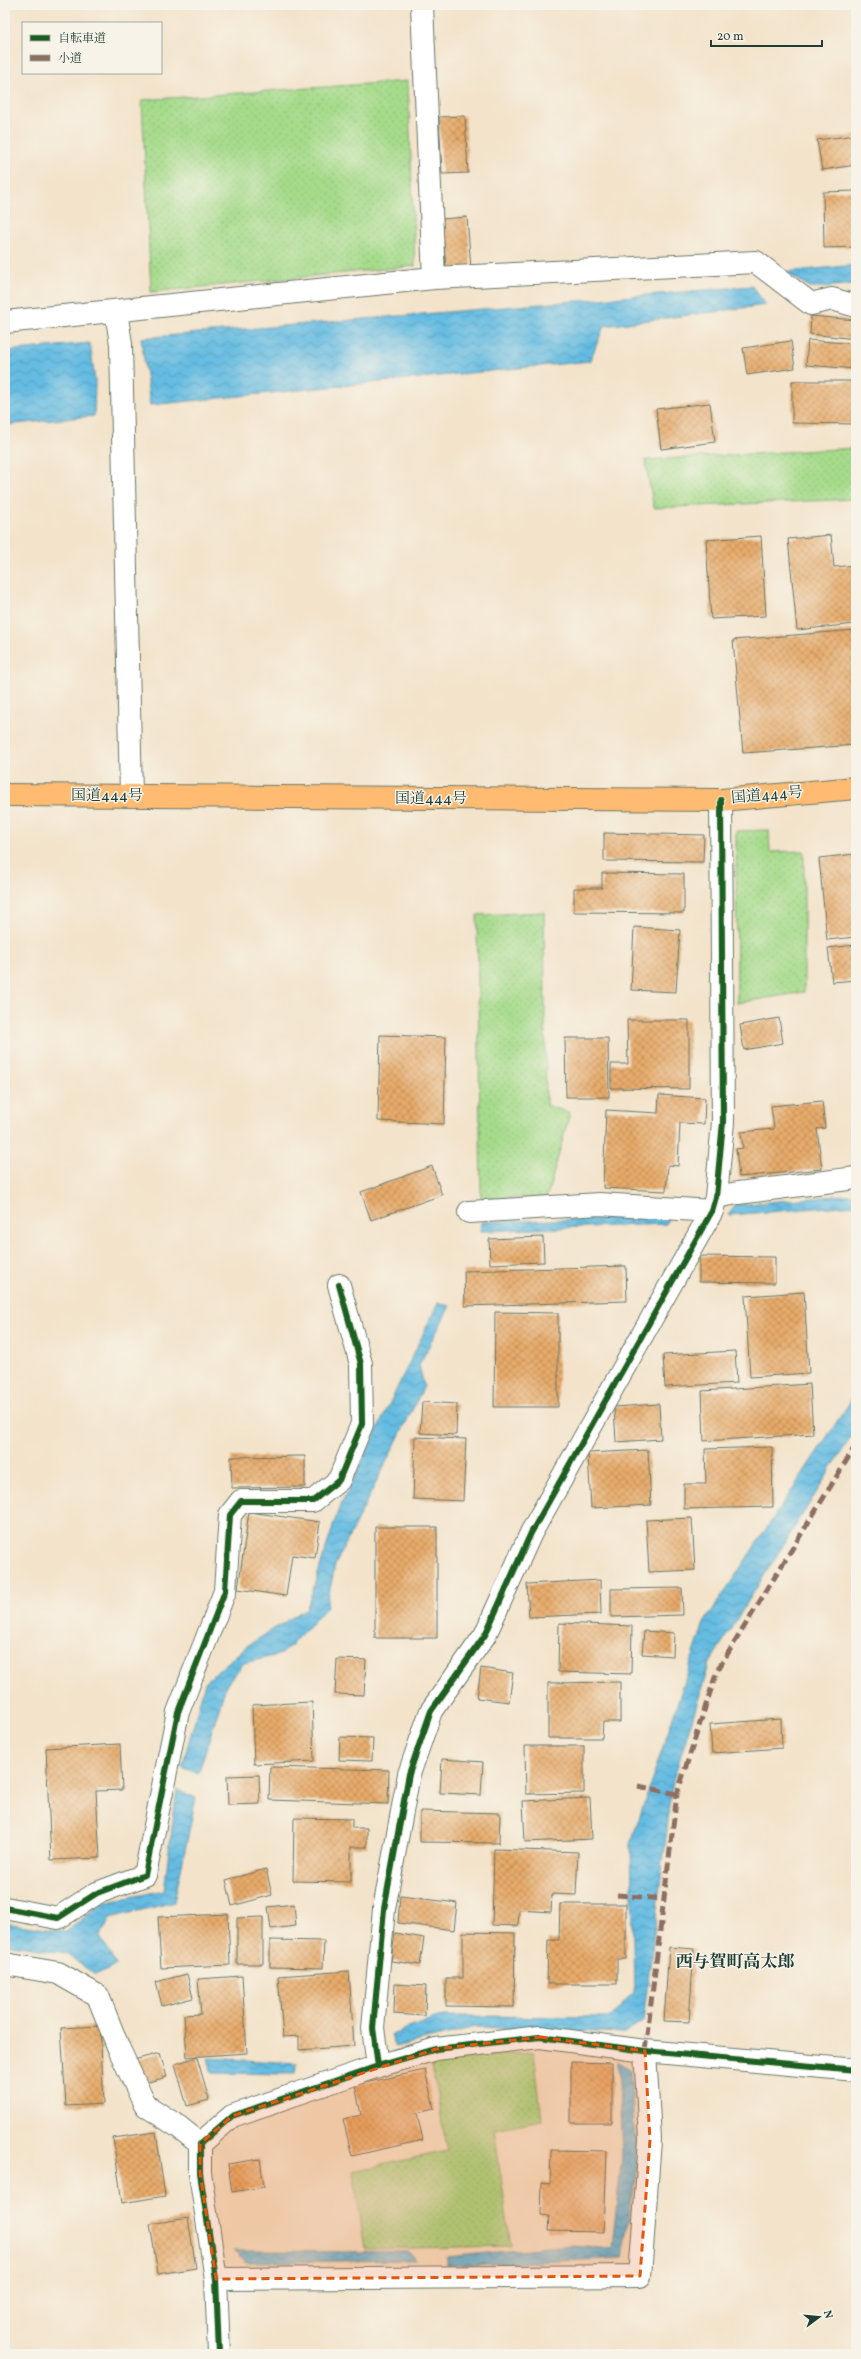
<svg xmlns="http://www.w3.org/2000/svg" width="861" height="2359" viewBox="0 0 861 2359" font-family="Vollkorn,'Noto Serif JP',serif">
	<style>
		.green { fill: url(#green-dots); stroke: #628c60 }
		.water { fill: url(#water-waves); stroke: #427c8b }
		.building { fill: url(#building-cross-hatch) }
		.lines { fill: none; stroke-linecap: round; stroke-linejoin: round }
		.minor-casing { stroke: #697768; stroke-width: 24 }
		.highway-casing { stroke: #697768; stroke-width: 24 }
		.minor { stroke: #fff; stroke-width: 22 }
		.highway { stroke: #ffbb71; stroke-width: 22 }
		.quiet { stroke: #8d6e63; stroke-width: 5; stroke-dasharray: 10 5; stroke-linecap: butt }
		.cycleway-casing { stroke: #f7f3e8; stroke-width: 8 }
		.cycleway { stroke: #1b5e20; stroke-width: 6 }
		.marked { fill: #de580e; fill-opacity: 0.2; stroke: #de580e; stroke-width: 3; stroke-dasharray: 8 5; stroke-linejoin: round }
		.labels { text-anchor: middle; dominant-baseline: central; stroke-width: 3; stroke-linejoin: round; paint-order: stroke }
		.street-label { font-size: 15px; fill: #1f3d34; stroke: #f7f3e8 }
		.quarter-label { font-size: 17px; font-weight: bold; fill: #1f3d34; stroke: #f7f3e8 }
	</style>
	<defs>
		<pattern id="green-dots" width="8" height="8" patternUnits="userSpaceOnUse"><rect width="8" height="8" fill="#a6db8b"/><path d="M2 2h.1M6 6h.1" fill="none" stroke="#8ebd79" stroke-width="1.8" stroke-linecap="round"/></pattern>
		<pattern id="water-waves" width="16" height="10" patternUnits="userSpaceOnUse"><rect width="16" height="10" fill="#65bce2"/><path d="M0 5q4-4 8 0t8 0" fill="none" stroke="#539ab8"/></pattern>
		<pattern id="building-cross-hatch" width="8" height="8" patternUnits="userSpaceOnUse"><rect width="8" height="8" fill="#e8ab6b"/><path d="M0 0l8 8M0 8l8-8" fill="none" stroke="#bb8c59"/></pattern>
	</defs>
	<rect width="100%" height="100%" fill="#f7f3e8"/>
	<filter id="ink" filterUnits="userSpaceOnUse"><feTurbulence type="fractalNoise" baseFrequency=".025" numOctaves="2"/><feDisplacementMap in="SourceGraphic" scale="8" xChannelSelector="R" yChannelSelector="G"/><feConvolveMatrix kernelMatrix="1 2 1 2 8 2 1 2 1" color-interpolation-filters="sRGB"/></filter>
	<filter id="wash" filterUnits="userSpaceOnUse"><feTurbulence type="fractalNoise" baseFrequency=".012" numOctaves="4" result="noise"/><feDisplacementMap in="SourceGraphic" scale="16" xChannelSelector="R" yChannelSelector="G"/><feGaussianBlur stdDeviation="0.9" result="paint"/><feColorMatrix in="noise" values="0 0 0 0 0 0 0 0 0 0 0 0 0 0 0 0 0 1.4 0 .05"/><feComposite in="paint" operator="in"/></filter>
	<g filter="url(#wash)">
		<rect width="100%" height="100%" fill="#f3e3ca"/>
		<path class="green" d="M 408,81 L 415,266 L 151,292 L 142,100 Z
			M 856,448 L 856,499 L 654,508 L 645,460 Z
			M 769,830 L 770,852 L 804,851 L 804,992 L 737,1003 L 736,831 Z
			M 544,912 L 546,1105 L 570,1113 L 547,1197 L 481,1199 L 477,915 Z
			M 534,2052 L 542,2120 L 494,2129 L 511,2246 L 365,2249 L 353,2171 L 447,2151 L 431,2061 Z"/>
		<path class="water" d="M 856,265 L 856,284 L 812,288 L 785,272 Z
			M 752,286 L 766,305 L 604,326 L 590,361 L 150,405 L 141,338 Z
			M 90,343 L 95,381 L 94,416 L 5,425 L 5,351 Z
			M 856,1194 L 856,1205 L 729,1215 L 735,1205 Z
			M 670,1217 L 666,1224 L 480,1231 L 481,1222 Z
			M 438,1303 L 450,1306 L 419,1365 L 424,1386 L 335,1565 L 326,1608 L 282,1654 L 244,1663 L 227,1683 L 198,1774 L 182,1767 L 205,1682 L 247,1646 L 307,1608 L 338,1511 Z
			M 856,1381 L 856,1429 L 710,1662 L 673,1781 L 643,2021 L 624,2033 L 475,2027 L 395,2047 L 391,2034 L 444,2016 L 611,2017 L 634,1992 L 631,1843 L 704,1623 L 850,1402 Z
			M 177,1789 L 196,1798 L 174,1902 L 110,1918 L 100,1937 L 116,1965 L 95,1975 L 66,1953 L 5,1944 L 5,1923 L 66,1932 L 102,1903 L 164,1890 Z
			M 208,2058 L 297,2063 L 295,2074 L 212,2073 Z
			M 618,2061 L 630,2071 L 637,2167 L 622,2258 L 447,2266 L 447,2257 L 571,2245 L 612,2248 L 622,2156 Z
			M 233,2251 L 409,2252 L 415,2260 L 246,2262 Z"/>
		<g id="blocks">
			<path class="building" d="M 465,116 L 468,173 L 442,174 L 439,117 Z
				M 856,135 L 856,165 L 822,170 L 817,140 Z
				M 856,191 L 856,247 L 824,248 L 823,192 Z
				M 467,217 L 471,268 L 446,270 L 442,219 Z
				M 811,316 L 856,320 L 856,339 L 810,334 Z
				M 808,340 L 856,344 L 856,369 L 806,365 Z
				M 791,341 L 795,368 L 747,375 L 743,348 Z
				M 792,381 L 856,381 L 856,424 L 792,423 Z
				M 710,403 L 715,442 L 661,449 L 656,409 Z
				M 831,535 L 834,567 L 856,565 L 856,624 L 797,630 L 788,539 Z
				M 761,536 L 766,616 L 711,619 L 706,540 Z
				M 856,630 L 856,745 L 743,753 L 733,640 Z
				M 604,833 L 704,835 L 703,862 L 604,861 Z
				M 856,854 L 856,937 L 827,940 L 819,858 Z
				M 602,873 L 684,874 L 684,913 L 574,912 L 574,888 L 602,888 Z
				M 634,927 L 680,930 L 676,992 L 631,990 Z
				M 856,945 L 856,980 L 832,982 L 828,948 Z
				M 779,1018 L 783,1043 L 744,1050 L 740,1025 Z
				M 627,1020 L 689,1020 L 689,1089 L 611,1088 L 611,1064 L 628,1064 Z
				M 380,1035 L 446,1037 L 444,1124 L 378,1121 Z
				M 565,1038 L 608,1038 L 609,1097 L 566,1097 Z
				M 659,1095 L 705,1098 L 704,1124 L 680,1123 L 678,1166 L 668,1165 L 666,1191 L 603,1188 L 606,1110 L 658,1113 Z
				M 822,1101 L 825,1128 L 817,1129 L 822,1169 L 739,1177 L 736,1149 L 743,1148 L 741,1132 L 774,1129 L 771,1106 Z
				M 432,1166 L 442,1195 L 371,1220 L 361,1192 Z
				M 543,1237 L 544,1262 L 490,1264 L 489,1239 Z
				M 699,1256 L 775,1257 L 775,1283 L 699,1282 Z
				M 626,1266 L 627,1301 L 465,1306 L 464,1271 Z
				M 804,1292 L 809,1373 L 750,1377 L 745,1296 Z
				M 495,1312 L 558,1313 L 558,1407 L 494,1407 Z
				M 735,1351 L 737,1383 L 665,1387 L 663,1355 Z
				M 810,1384 L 813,1434 L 704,1441 L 702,1391 Z
				M 422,1402 L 457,1404 L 456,1435 L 420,1433 Z
				M 659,1404 L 661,1439 L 616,1442 L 614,1407 Z
				M 415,1437 L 466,1439 L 463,1501 L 413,1499 Z
				M 772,1447 L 773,1507 L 684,1509 L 684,1484 L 706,1484 L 705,1449 Z
				M 648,1450 L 651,1505 L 591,1508 L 588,1453 Z
				M 305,1456 L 305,1487 L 232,1488 L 231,1457 Z
				M 249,1512 L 320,1522 L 315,1558 L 292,1555 L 286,1596 L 238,1589 Z
				M 692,1518 L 695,1570 L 649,1572 L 646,1520 Z
				M 375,1527 L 437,1527 L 437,1638 L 375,1638 Z
				M 600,1580 L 601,1614 L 529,1617 L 527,1584 Z
				M 682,1588 L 683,1615 L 611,1617 L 611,1589 Z
				M 559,1623 L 632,1626 L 631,1674 L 558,1672 Z
				M 644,1631 L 674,1633 L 673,1656 L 642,1654 Z
				M 337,1659 L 366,1660 L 364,1695 L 335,1694 Z
				M 481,1668 L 513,1673 L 509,1702 L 477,1698 Z
				M 620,1682 L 620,1722 L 603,1722 L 602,1738 L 548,1738 L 548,1683 Z
				M 312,1702 L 314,1761 L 254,1764 L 252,1705 Z
				M 781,1719 L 782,1748 L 712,1753 L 710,1724 Z
				M 340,1737 L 373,1738 L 372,1761 L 339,1760 Z
				M 120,1744 L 122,1790 L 96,1791 L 100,1858 L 51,1860 L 46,1748 Z
				M 525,1746 L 584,1746 L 584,1793 L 526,1794 Z
				M 442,1759 L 483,1762 L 481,1795 L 440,1793 Z
				M 270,1767 L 389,1770 L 388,1804 L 269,1800 Z
				M 259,1775 L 260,1804 L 228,1805 L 227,1776 Z
				M 590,1798 L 592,1839 L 525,1842 L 523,1801 Z
				M 420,1811 L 500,1813 L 499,1843 L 420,1842 Z
				M 294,1818 L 352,1819 L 352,1828 L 367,1828 L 367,1847 L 351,1847 L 351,1882 L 293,1881 Z
				M 494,1849 L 578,1852 L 576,1895 L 552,1894 L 551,1912 L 519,1910 L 518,1926 L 492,1925 Z
				M 266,1869 L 272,1895 L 232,1906 L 226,1880 Z
				M 400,1896 L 457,1903 L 454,1930 L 398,1923 Z
				M 294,1904 L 296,1926 L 271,1929 L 268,1907 Z
				M 560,1904 L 626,1904 L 626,1959 L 617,1959 L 617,1984 L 547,1984 L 548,1940 L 559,1940 Z
				M 228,1914 L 230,1965 L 161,1968 L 158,1917 Z
				M 263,1917 L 263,1964 L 237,1964 L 237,1918 Z
				M 463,1932 L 515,1933 L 514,2007 L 446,2006 L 446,1978 L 463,1978 Z
				M 395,1933 L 424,1938 L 420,1965 L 391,1961 Z
				M 270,1940 L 324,1941 L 323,1968 L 270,1967 Z
				M 669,1947 L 694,1949 L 689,2022 L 664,2021 Z
				M 349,1971 L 354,2046 L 299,2050 L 299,2036 L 283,2037 L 278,1976 Z
				M 187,1974 L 193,1998 L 162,2006 L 156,1982 Z
				M 242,1976 L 247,2053 L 187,2057 L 184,2015 L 201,2014 L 198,1979 Z
				M 395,1984 L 426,1986 L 425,2016 L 394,2014 Z
				M 100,2026 L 104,2104 L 66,2106 L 61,2028 Z
				M 160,2053 L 167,2077 L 141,2084 L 134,2060 Z
				M 197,2057 L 209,2100 L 187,2106 L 175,2064 Z
				M 571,2062 L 612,2063 L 612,2123 L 571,2123 Z
				M 425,2070 L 434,2109 L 417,2113 L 423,2140 L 352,2156 L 343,2119 L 361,2115 L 355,2085 Z
				M 156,2132 L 165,2196 L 122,2203 L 113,2138 Z
				M 551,2150 L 607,2151 L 604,2232 L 548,2231 L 549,2216 L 541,2215 L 542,2183 L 550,2184 Z
				M 260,2159 L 264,2187 L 232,2192 L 228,2164 Z
				M 188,2218 L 196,2268 L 158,2274 L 150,2224 Z"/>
		</g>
	</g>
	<g filter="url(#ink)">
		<use href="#blocks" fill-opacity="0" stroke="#697768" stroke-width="1"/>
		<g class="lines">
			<defs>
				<path id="minor" d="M 434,278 L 756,262 L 811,304 L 832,299 L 856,306
					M 116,311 L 121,344 L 131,796
					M 5,322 L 434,278 L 422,5
					M 716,1197 L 738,1193 L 856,1178
					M 469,1212 L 599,1204 L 712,1211
					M 5,1908 L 58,1918 L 97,1893 L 145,1875 L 178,1712 L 225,1591 L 230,1515 L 241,1501 L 313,1501 L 339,1480 L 362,1424 L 361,1364 L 339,1285
					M 5,1964 L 58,1973 L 98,1996 L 119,2049 L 145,2105 L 179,2127 L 200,2144
					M 378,2066 L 373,2028 L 384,1909 L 409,1774 L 431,1711 L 485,1635 L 531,1533 L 712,1211 L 716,1197 L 723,1122 L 721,800
					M 216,2279 L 640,2276 L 650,2140 L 645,2051
					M 219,2354 L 216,2279 L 200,2173 L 200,2144 L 232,2116 L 378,2066 L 436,2049 L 540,2037 L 645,2051 L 856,2070"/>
				<path id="highway" d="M 5,795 L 721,800 L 856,788"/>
			</defs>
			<use href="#minor" class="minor-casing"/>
			<use href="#highway" class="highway-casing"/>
			<use href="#minor" class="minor"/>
			<use href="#highway" class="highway"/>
			<path class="quiet" d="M 638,1786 L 677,1794
				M 617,1895 L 664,1899
				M 645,2051 L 677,1794 L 717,1671 L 856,1445"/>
			<defs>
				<path id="cycleway" d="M 5,1908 L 58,1918 L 97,1893 L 145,1875 L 178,1712 L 225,1591 L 230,1515 L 241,1501 L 313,1501 L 339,1480 L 362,1424 L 361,1364 L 339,1285
					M 378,2066 L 373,2028 L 384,1909 L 409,1774 L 431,1711 L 485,1635 L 531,1533 L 712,1211 L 716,1197 L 723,1122 L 721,800
					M 219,2354 L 216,2279 L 200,2173 L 200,2144 L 232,2116 L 378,2066 L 436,2049 L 540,2037 L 645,2051 L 856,2070"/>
			</defs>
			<use href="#cycleway" class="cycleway-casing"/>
			<use href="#cycleway" class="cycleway"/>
		</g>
	</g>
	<path class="marked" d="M 540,2037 L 645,2051 L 650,2140 L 640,2276 L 216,2279 L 200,2173 L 200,2144 L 232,2116 L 436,2049 Z"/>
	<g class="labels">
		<g class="street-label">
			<text x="107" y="796">国道444号</text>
			<text transform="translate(767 796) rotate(-5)">国道444号</text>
			<text x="431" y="799">国道444号</text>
		</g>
		<g class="quarter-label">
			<text x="735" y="1962">西与賀町高太郎</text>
		</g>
	</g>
	<rect width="861" height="2359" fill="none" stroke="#f7f3e8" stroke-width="20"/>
	<rect x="22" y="22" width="140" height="52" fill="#f7f3e8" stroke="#a1aaa0"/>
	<rect x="30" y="35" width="20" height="6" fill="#1b5e20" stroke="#a1aaa0"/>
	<text x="58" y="42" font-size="12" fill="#1f3d34">自転車道</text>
	<rect x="30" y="55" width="20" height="6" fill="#8d6e63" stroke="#a1aaa0"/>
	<text x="58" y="62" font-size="12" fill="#1f3d34">小道</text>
	<g transform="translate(819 2317) rotate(74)" stroke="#f7f3e8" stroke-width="3" paint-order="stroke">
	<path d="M0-3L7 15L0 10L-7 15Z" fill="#1f3d34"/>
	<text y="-6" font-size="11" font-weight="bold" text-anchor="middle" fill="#1f3d34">N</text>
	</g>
	<path d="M711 40v6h111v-6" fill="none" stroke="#1f3d34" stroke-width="2"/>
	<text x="717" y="40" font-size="12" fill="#1f3d34" stroke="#f7f3e8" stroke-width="3" paint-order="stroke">20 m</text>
</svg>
